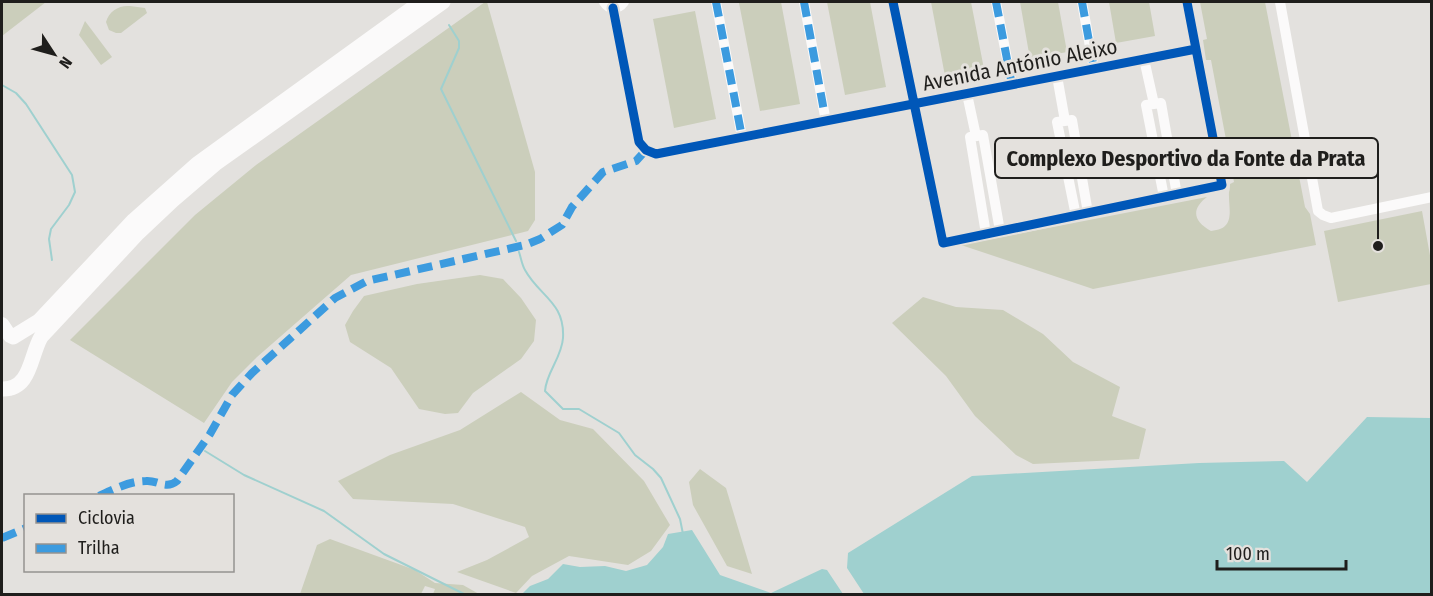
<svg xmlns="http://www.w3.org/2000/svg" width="1433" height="596" viewBox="0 0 1433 596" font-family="'Fira Sans Condensed',sans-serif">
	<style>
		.green { fill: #cbcebb }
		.water { fill: #9fd0cf }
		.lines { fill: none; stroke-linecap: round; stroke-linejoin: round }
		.stream { stroke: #9fd0cf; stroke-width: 2 }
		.street { stroke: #fbfafa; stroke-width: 10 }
		.secondary { stroke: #fbfafa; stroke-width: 14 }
		.primary { stroke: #fbfafa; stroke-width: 15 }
		.quiet { stroke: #3c9bdf; stroke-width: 8; stroke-dasharray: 15 8; stroke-linecap: butt }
		.cycleway-casing { stroke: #e4e1dd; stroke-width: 13 }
		.cycleway { stroke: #0057b8; stroke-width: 9 }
		.labels { text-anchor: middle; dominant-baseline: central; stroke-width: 6; stroke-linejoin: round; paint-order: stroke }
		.street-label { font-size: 21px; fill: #1f1e1c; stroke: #e4e1dd }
		.leader { fill: none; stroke: #1f1e1c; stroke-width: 2 }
		.callout-dot { fill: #1f1e1c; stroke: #e4e1dd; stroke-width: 2 }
		.callout { fill: #e4e1dd; stroke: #1f1e1c; stroke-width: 2 }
		.callout-label { font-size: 22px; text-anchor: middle; font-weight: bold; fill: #1f1e1c }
	</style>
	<rect width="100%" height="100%" fill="#e3e1de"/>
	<path class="green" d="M 2,2 L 46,2 L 2,36 Z
		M 485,2 L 487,2 L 535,172 L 535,220 L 528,231 L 351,275 L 257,357 L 232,382 L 204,423 L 70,340 L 195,215 L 256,165 Z
		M 745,2 L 781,2 L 800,104 L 760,111 L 739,3 Z
		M 827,2 L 870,2 L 886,87 L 845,95 Z
		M 931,2 L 971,2 L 984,69 L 945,76 Z
		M 1020,2 L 1058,2 L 1067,52 L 1030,59 Z
		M 1109,2 L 1149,2 L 1155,36 L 1116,43 Z
		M 1200,2 L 1265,2 L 1305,207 L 1310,214 L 1316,245 L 1093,289 L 961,245 L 1207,197 C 1191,209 1193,221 1211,231 C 1237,229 1228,209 1229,192 C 1230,189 1230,187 1230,184 L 1234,182 L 1211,60 L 1206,60 L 1203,40 L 1207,39 Z
		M 130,6 L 145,8 L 147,13 L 121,33 L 116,33 L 109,30 L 106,22 C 109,11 119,5 130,6 Z
		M 695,11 L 716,119 L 674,128 L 653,19 Z
		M 85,21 L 112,57 L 101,65 L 79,35 Z
		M 1422,211 L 1431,261 L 1431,284 L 1338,302 L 1324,231 Z
		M 480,275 L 503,279 L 521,298 L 536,320 L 534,341 L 521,359 L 473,393 L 458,413 L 445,414 L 419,409 L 391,368 L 350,342 L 345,325 L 353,311 L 364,296 L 417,284 Z
		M 923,297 L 956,307 L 1003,310 L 1043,334 L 1073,362 L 1120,387 L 1112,416 L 1146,429 L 1139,459 L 1033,464 L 1016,455 L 975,416 L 946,376 L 892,323 Z
		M 521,392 L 560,420 L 593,429 L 644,481 L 670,525 L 651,551 L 628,565 L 569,556 L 532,576 L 516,593 L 457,572 L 487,560 L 529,537 L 525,527 L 453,504 L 353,499 L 338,481 L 390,455 L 460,430 Z
		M 700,469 L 726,488 L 752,574 L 727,566 L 693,505 L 689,482 Z
		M 330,539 L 415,570 L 435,583 L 463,585 L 479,594 L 433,594 L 435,589 L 425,586 L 421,594 L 300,594 L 317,545 Z"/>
	<path class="water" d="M 1367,417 L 1431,418 L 1431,594 L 864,594 L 847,568 L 848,553 L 972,476 L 1199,463 L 1284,461 L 1307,482 Z
		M 692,530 L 720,575 L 771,593 L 822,569 L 827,570 L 843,594 L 522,594 L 530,586 L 548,579 L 563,564 L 580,567 L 605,566 L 626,571 L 647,565 L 663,547 L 668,534 Z"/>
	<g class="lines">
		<path class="stream" d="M 449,25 L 459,41 L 459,48 L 441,89 L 516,241
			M 2,85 L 16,93 L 26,104 L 72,175 L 75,192 L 69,205 L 51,229 L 49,239 L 52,260
			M 519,252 C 521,258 522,265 525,270 C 539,296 565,302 563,338 C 562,357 546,373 545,391 L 563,409 L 579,409 L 619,433 L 635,455 L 653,469 L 661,478 L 680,519 L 683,534
			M 205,451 L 244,475 L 324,511 L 384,554 L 464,594"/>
		<path class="street" d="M 604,2 C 609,10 618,10 624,2
			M 716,2 L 742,137
			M 804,2 L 826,122
			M 893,2 L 943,243 L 1222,185 L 1187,2
			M 996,2 L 1012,85
			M 1082,2 L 1094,69
			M 1280,2 L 1318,211 L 1323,215 L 1331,218 L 1432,197
			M 613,8 L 639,142 L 646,150 L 656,154 L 1196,49
			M 1144,59 L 1154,104
			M 1057,76 L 1065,121
			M 967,94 L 976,136
			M 1164,197 L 1146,105 L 1161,103 L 1177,195
			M 1076,216 L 1057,122 L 1072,120 L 1088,213
			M 986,234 L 970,137 L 983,135 L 1000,231"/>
		<path class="secondary" d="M 2,324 L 10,336"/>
		<path class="primary" d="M 13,337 L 39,321 L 134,220 L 197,164 L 421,2
			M 2,389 C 31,390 30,356 41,337 L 138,233 L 173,200 L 215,164 L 443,2"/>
		<path class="quiet" d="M 716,2 L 742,137
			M 804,2 L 826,122
			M 996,2 L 1012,85
			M 1082,2 L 1094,69
			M 99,496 C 114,489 130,481 146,481 C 158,480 166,490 177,481 L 210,434 L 232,395 L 252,373 L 335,298 L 367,281 L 525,245 L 540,239 L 562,225 L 572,207 L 603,172 L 636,161 L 646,150
			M 2,538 L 26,528"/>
		<defs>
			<path id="cycleway" d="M 893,2 L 943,243 L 1222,185 L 1187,2
				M 613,8 L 639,142 L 646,150 L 656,154 L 1196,49"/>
		</defs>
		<use href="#cycleway" class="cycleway-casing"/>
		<use href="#cycleway" class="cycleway"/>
	</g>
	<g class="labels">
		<g class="street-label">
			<text transform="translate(1020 65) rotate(-11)">Avenida António Aleixo</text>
		</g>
	</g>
	<path class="leader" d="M1378 246L1378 158"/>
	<circle class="callout-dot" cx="1378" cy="246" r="6"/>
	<rect class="callout" x="995" y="138" width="383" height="40" rx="6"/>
	<g class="callout-label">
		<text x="1186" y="166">Complexo Desportivo da Fonte da Prata</text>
	</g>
	<rect width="1433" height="596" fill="none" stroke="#1f1e1c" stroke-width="6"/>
	<rect x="24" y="494" width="210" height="78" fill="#e4e1dd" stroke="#959390" stroke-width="1.5"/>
	<rect x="36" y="514" width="30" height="9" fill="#0057b8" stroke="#959390" stroke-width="1.5"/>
	<text x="78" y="524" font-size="18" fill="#1f1e1c">Ciclovia</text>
	<rect x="36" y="544" width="30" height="9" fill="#3c9bdf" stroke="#959390" stroke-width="1.5"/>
	<text x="78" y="554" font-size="18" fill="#1f1e1c">Trilha</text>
	<g transform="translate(54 54) rotate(126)" stroke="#e4e1dd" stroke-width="4.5" paint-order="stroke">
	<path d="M0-4.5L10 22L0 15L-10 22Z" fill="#1f1e1c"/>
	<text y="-9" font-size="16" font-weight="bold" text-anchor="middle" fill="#1f1e1c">N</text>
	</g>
	<path d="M1217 560v9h129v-9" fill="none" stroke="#1f1e1c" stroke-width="3"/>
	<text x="1226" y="560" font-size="18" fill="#1f1e1c" stroke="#e4e1dd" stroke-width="4.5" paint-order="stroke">100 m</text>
</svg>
